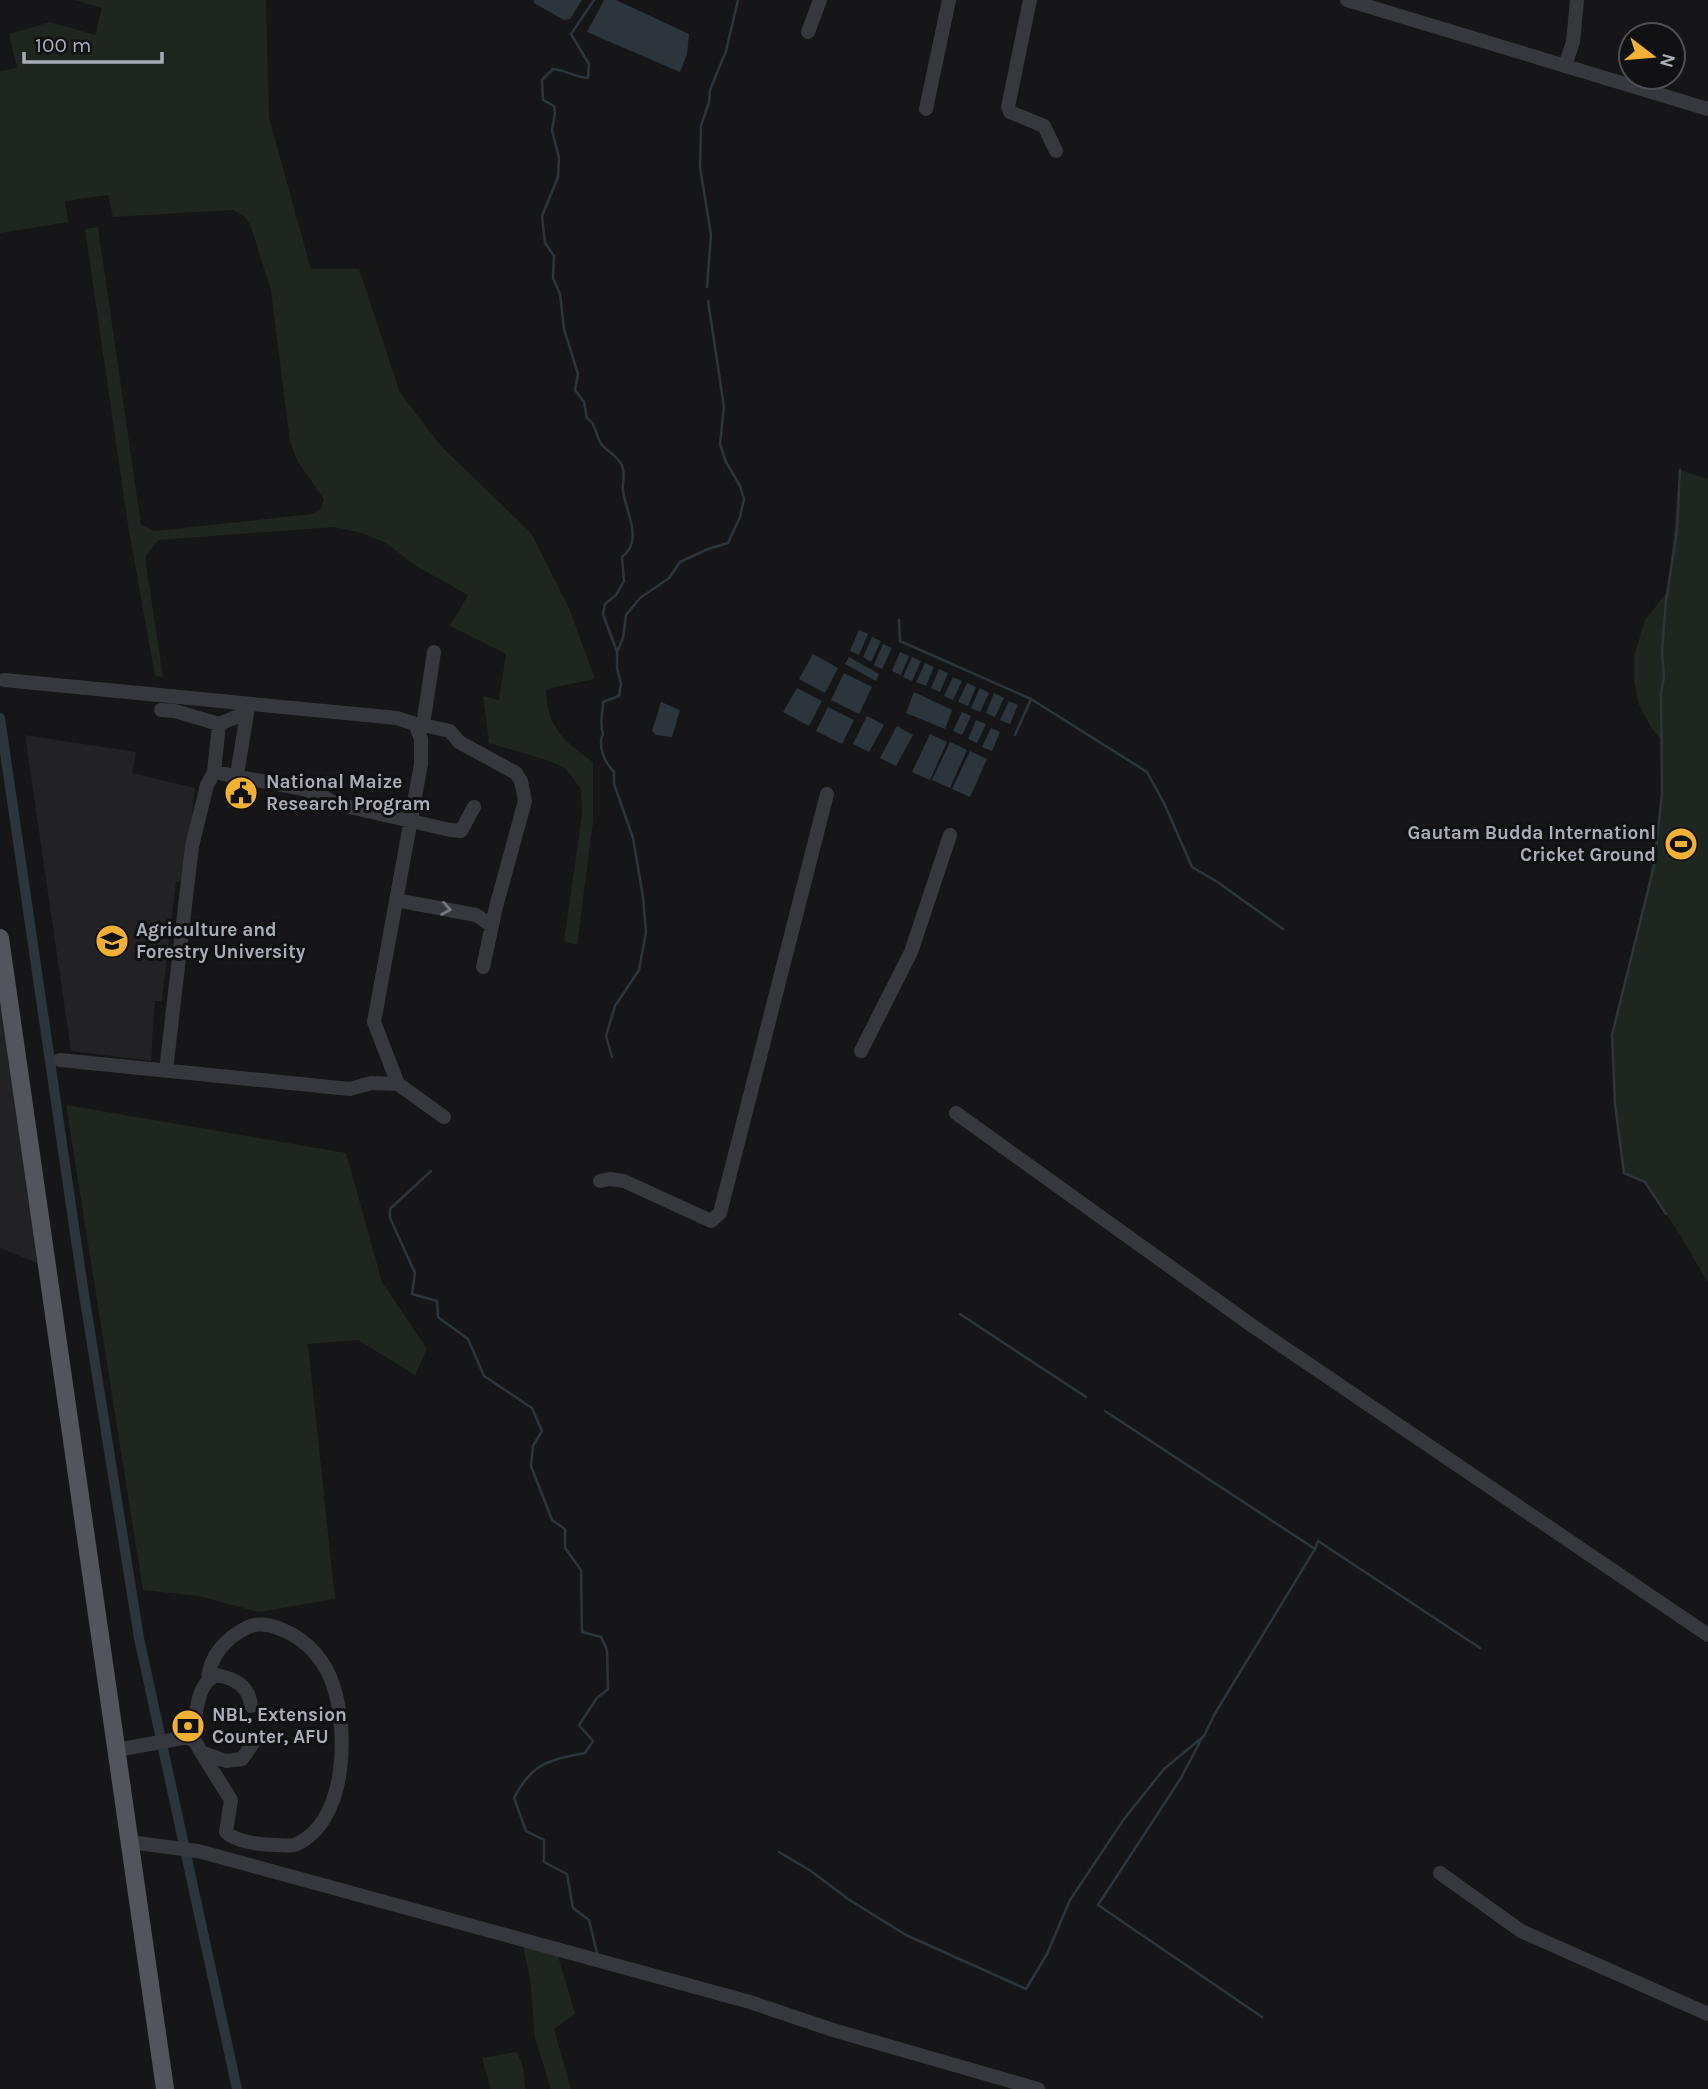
<svg xmlns="http://www.w3.org/2000/svg" width="1708" height="2089" viewBox="0 0 1708 2089" font-family="Karla,sans-serif">
	<style>
		.built { fill: #222225 }
		.green { fill: #1e261f }
		.water { fill: #2c353c }
		.lines { fill: none; stroke-linecap: round; stroke-linejoin: round }
		.stream { stroke: #2c353c; stroke-width: 2.5 }
		.canal { stroke: #2c353c; stroke-width: 10 }
		.minor { stroke: #37383d; stroke-width: 14 }
		.major { stroke: #53555c; stroke-width: 18 }
		.oneway { stroke: #757881 }
		.labels { text-anchor: middle; dominant-baseline: central; stroke-width: 6; stroke-linejoin: round; paint-order: stroke }
		.poi-label { font-size: 19px; font-weight: bold; fill: #a8adb8; stroke: #111113; text-anchor: start }
	</style>
	<rect width="100%" height="100%" fill="#161618"/>
	<path class="built" d="M 25,735 L 136,752 L 132,773 L 195,788 L 184,881 L 176,882 L 162,1001 L 155,1001 L 151,1061 L 71,1051 Z
		M 0,958 L 47,1267 L 0,1248 Z"/>
	<path class="green" d="M 75,0 L 266,0 L 269,118 L 311,269 L 359,269 L 400,393 L 442,447 L 531,533 L 569,608 L 595,679 L 546,689 C 547,728 564,741 593,762 L 593,822 L 577,945 L 564,941 L 582,815 L 581,789 L 565,768 L 550,761 L 489,743 L 483,696 L 499,700 L 506,654 L 450,626 L 468,595 L 416,566 L 386,543 L 362,533 L 334,527 L 158,540 L 145,557 L 163,677 L 155,676 L 128,525 L 85,229 L 98,227 L 141,525 L 155,531 L 313,514 L 321,508 L 324,499 L 298,462 L 290,441 L 271,290 L 250,224 L 244,216 L 233,210 L 113,217 L 108,195 L 65,201 L 68,222 L 0,233 L 0,71 L 17,68 L 9,34 L 50,22 L 95,35 L 102,8 Z
		M 1680,470 L 1708,479 L 1708,1283 L 1682,1238 L 1645,1182 L 1624,1173 L 1618,1136 L 1612,1035 L 1647,894 L 1662,794 L 1662,741 L 1651,727 L 1639,705 L 1634,681 L 1634,656 L 1645,620 L 1668,591 Z
		M 66,1105 L 346,1153 L 382,1282 L 427,1349 L 415,1375 L 358,1340 L 308,1344 L 335,1599 L 259,1612 L 198,1596 L 143,1590 Z
		M 523,1946 L 558,1956 L 575,2014 L 554,2029 L 571,2089 L 551,2089 L 535,2038 L 530,1978 Z
		M 517,2052 L 523,2067 L 525,2089 L 491,2089 L 482,2058 Z"/>
	<path class="water" d="M 534,0 L 582,0 L 570,19 L 564,20 L 534,3 Z
		M 604,0 L 616,0 L 689,34 L 687,54 L 680,72 L 587,32 Z
		M 859,630 L 868,634 L 859,655 L 850,651 Z
		M 872,637 L 881,641 L 871,662 L 863,657 Z
		M 883,644 L 892,648 L 882,669 L 874,665 Z
		M 900,652 L 909,656 L 901,675 L 892,671 Z
		M 813,654 L 838,668 L 825,693 L 799,679 Z
		M 849,657 L 879,674 L 876,681 L 845,664 Z
		M 912,657 L 921,661 L 912,681 L 903,677 Z
		M 925,663 L 934,667 L 926,686 L 916,682 Z
		M 939,669 L 948,673 L 940,692 L 931,688 Z
		M 844,673 L 872,687 L 859,714 L 831,700 Z
		M 953,677 L 962,681 L 953,700 L 944,696 Z
		M 967,683 L 976,687 L 968,706 L 958,702 Z
		M 797,688 L 822,701 L 809,726 L 783,712 Z
		M 980,688 L 989,693 L 980,712 L 971,708 Z
		M 914,692 L 952,710 L 945,729 L 906,713 Z
		M 994,693 L 1004,698 L 995,717 L 986,713 Z
		M 1009,701 L 1018,705 L 1010,724 L 1000,720 Z
		M 661,702 L 680,710 L 672,737 L 656,735 L 652,731 Z
		M 828,707 L 854,720 L 842,744 L 816,731 Z
		M 962,712 L 971,716 L 962,735 L 953,731 Z
		M 867,716 L 884,725 L 869,752 L 853,744 Z
		M 976,720 L 986,724 L 977,743 L 968,739 Z
		M 897,726 L 913,735 L 896,766 L 880,758 Z
		M 991,728 L 1000,732 L 992,751 L 982,747 Z
		M 930,734 L 947,742 L 930,780 L 912,772 Z
		M 950,742 L 967,750 L 950,788 L 932,780 Z
		M 970,751 L 987,759 L 970,797 L 952,789 Z"/>
	<g class="lines">
		<path class="stream" d="M 594,0 L 571,34 L 589,64 L 588,78 C 574,77 566,70 553,69 L 542,80 L 543,100 L 554,106 L 555,113 L 552,130 L 559,158 L 558,177 L 542,216 L 545,243 L 554,256 L 553,278 L 560,294 L 564,329 L 578,374 L 575,390 L 584,402 L 587,418 C 597,424 595,436 602,445 C 609,453 621,458 623,469 C 625,476 622,484 623,491 C 626,513 644,540 622,557 L 624,581 L 616,595 L 605,604 L 603,614 L 617,652 L 617,668 L 621,684 L 619,696 L 603,702 C 603,713 599,723 603,734 C 597,746 605,763 614,772 L 614,784 L 633,838 L 643,897 L 646,932 L 639,970 L 615,1006 L 606,1036 L 612,1057
			M 707,287 L 711,235 L 700,167 L 701,126 L 709,102 L 710,90 L 726,51 L 738,0
			M 899,620 L 900,641 L 1031,699 L 1147,772 L 1164,803 L 1192,867 L 1219,883 L 1283,929
			M 617,652 L 623,638 L 626,615 L 640,598 L 669,578 L 680,562 L 708,549 L 728,543 L 740,517 L 744,499 L 740,486 L 726,462 L 720,444 L 724,407 L 708,301
			M 1015,735 L 1031,699
			M 431,1171 L 390,1209 L 390,1218 L 415,1273 L 412,1294 L 437,1301 L 438,1317 L 468,1339 L 484,1376 L 532,1408 L 542,1431 L 533,1446 L 531,1466 L 552,1520 L 565,1529 L 565,1548 L 581,1570 L 582,1632 L 601,1637 L 607,1650 L 608,1689 L 597,1698 L 579,1725 L 593,1741 L 585,1753 C 549,1760 532,1763 514,1798 L 526,1831 L 544,1840 L 544,1862 L 567,1874 L 573,1908 L 589,1920 L 597,1953
			M 1666,1214 L 1645,1182 L 1624,1173 L 1615,1104 L 1612,1035 L 1654,866 L 1662,794 L 1661,693 L 1664,677 L 1662,652 L 1666,601 L 1677,531 L 1680,470
			M 960,1314 L 1086,1397
			M 1315,1549 L 1318,1541 L 1480,1648
			M 1202,1738 L 1181,1778 L 1098,1905 L 1262,2017
			M 779,1852 L 811,1871 L 848,1899 L 906,1935 L 1026,1989 L 1047,1954 L 1070,1900 L 1124,1819 L 1164,1769 L 1204,1736 L 1214,1715 L 1315,1549 L 1105,1411"/>
		<path class="canal" d="M 0,718 L 83,1288 L 139,1638 L 237,2089"/>
		<path class="minor" d="M 1030,0 L 1008,107 L 1010,112 L 1044,126 L 1056,151
			M 1347,0 L 1708,109
			M 808,32 L 820,0
			M 1565,66 L 1573,42 L 1577,0
			M 926,109 L 949,0
			M 4,680 L 397,718 L 415,724 L 421,739 L 421,764 L 374,1022 L 398,1084
			M 161,710 L 175,711 L 219,724 L 246,713
			M 417,724 L 423,725 L 434,652
			M 423,725 L 450,731 L 459,742 L 516,773 L 521,781 L 525,801 L 496,907 L 483,967
			M 214,772 L 219,724
			M 237,775 L 248,707
			M 396,900 L 476,915 L 492,926
			M 861,1051 L 911,952 L 950,835
			M 60,1060 L 350,1089 L 371,1083 L 398,1084 L 444,1117
			M 166,1070 L 192,846 L 207,785 L 214,772 L 303,789 L 320,795 L 337,804 L 450,830 L 461,831 L 474,807
			M 956,1113 L 1254,1327 L 1708,1635
			M 600,1181 L 610,1179 L 624,1181 L 711,1221 L 720,1213 L 827,794
			M 188,1737 L 196,1743 L 201,1752 L 226,1761 L 242,1759 L 253,1743
			M 117,1750 L 188,1737 C 200,1718 193,1684 217,1675 C 236,1679 249,1686 251,1706
			M 201,1752 L 231,1800 L 226,1832 C 236,1842 262,1845 276,1845 C 283,1845 291,1847 297,1844 C 347,1820 348,1733 334,1688 C 327,1663 308,1640 283,1630 C 271,1625 260,1622 248,1627 C 227,1637 209,1656 208,1680
			M 130,1842 L 198,1851 L 750,2002 L 833,2030 L 1038,2089
			M 1440,1873 L 1521,1931 L 1708,2014"/>
		<path class="major" d="M 0,938 L 165,2089"/>
	</g>
	<defs><path id="oneway-chevron" d="M-2-3.5L2.5 0L-2 3.5" fill="none" stroke-width="1.6" stroke-linecap="round" stroke-linejoin="round" transform="scale(1.75)"/></defs>
	<use class="oneway" href="#oneway-chevron" transform="translate(446 909) rotate(10)"/>
	<defs>
		<symbol id="civic-disc" viewBox="-11 -11 22 22"><circle r="9.5" fill="#f2b134" stroke="#111113"/><path d="M-.6-6.5H3V-4.5H.6V-3L4-1V1h2V6H-6V1h2V-1L-.6-3ZM-1.2 2.5V6h2.4V2.5Z" fill="#111"/></symbol>
		<symbol id="stadium-disc" viewBox="-11 -11 22 22"><circle r="9.5" fill="#f2b134" stroke="#111113"/><path d="M0-5a6.5 5 0 1 0 0 10a6.5 5 0 1 0 0-10ZM-3.5-1.8h7v3.6h-7Z" fill="#111"/></symbol>
		<symbol id="university-disc" viewBox="-11 -11 22 22"><circle r="9.5" fill="#f2b134" stroke="#111113"/><path d="M0-5L7-2L0 1L-7-2ZM-4 1L0 2.5L4 1V4Q0 6-4 4Z" fill="#111"/></symbol>
		<symbol id="bank-disc" viewBox="-11 -11 22 22"><circle r="9.5" fill="#f2b134" stroke="#111113"/><path d="M-6-4H6V4H-6ZM0-2.3a2.3 2.3 0 1 0 0 4.6a2.3 2.3 0 1 0 0-4.6Z" fill="#111"/></symbol>
	</defs>
	<g fill-rule="evenodd">
		<use href="#civic-disc" x="222" y="774" width="38" height="38"/>
		<use href="#stadium-disc" x="1662" y="825" width="38" height="38"/>
		<use href="#university-disc" x="93" y="922" width="38" height="38"/>
		<use href="#bank-disc" x="169" y="1707" width="38" height="38"/>
	</g>
	<g class="labels">
		<g class="poi-label">
			<text x="266" y="782">National Maize<tspan x="266" dy="22">Research Program</tspan></text>
			<text x="1656" y="833" text-anchor="end">Gautam Budda Internationl<tspan x="1656" dy="22">Cricket Ground</tspan></text>
			<text x="136" y="930">Agriculture and<tspan x="136" dy="22">Forestry University</tspan></text>
			<text x="212" y="1715">NBL, Extension<tspan x="212" dy="22">Counter, AFU</tspan></text>
		</g>
	</g>
	<g transform="translate(1652 56) rotate(106)"><circle r="33" fill="#111113" stroke="#4d4f55" stroke-width="2"/>
	<path d="M0-5L12 26L0 18L-12 26Z" fill="#f2b134"/>
	<text y="-10" font-size="19" font-weight="bold" text-anchor="middle" fill="#a8adb8">N</text>
	</g>
	<path d="M24 52v10h138v-10" fill="none" stroke="#a8adb8" stroke-width="3.5"/>
	<text x="35" y="52" font-size="21" fill="#a8adb8" stroke="#111113" stroke-width="5" paint-order="stroke">100 m</text>
</svg>
